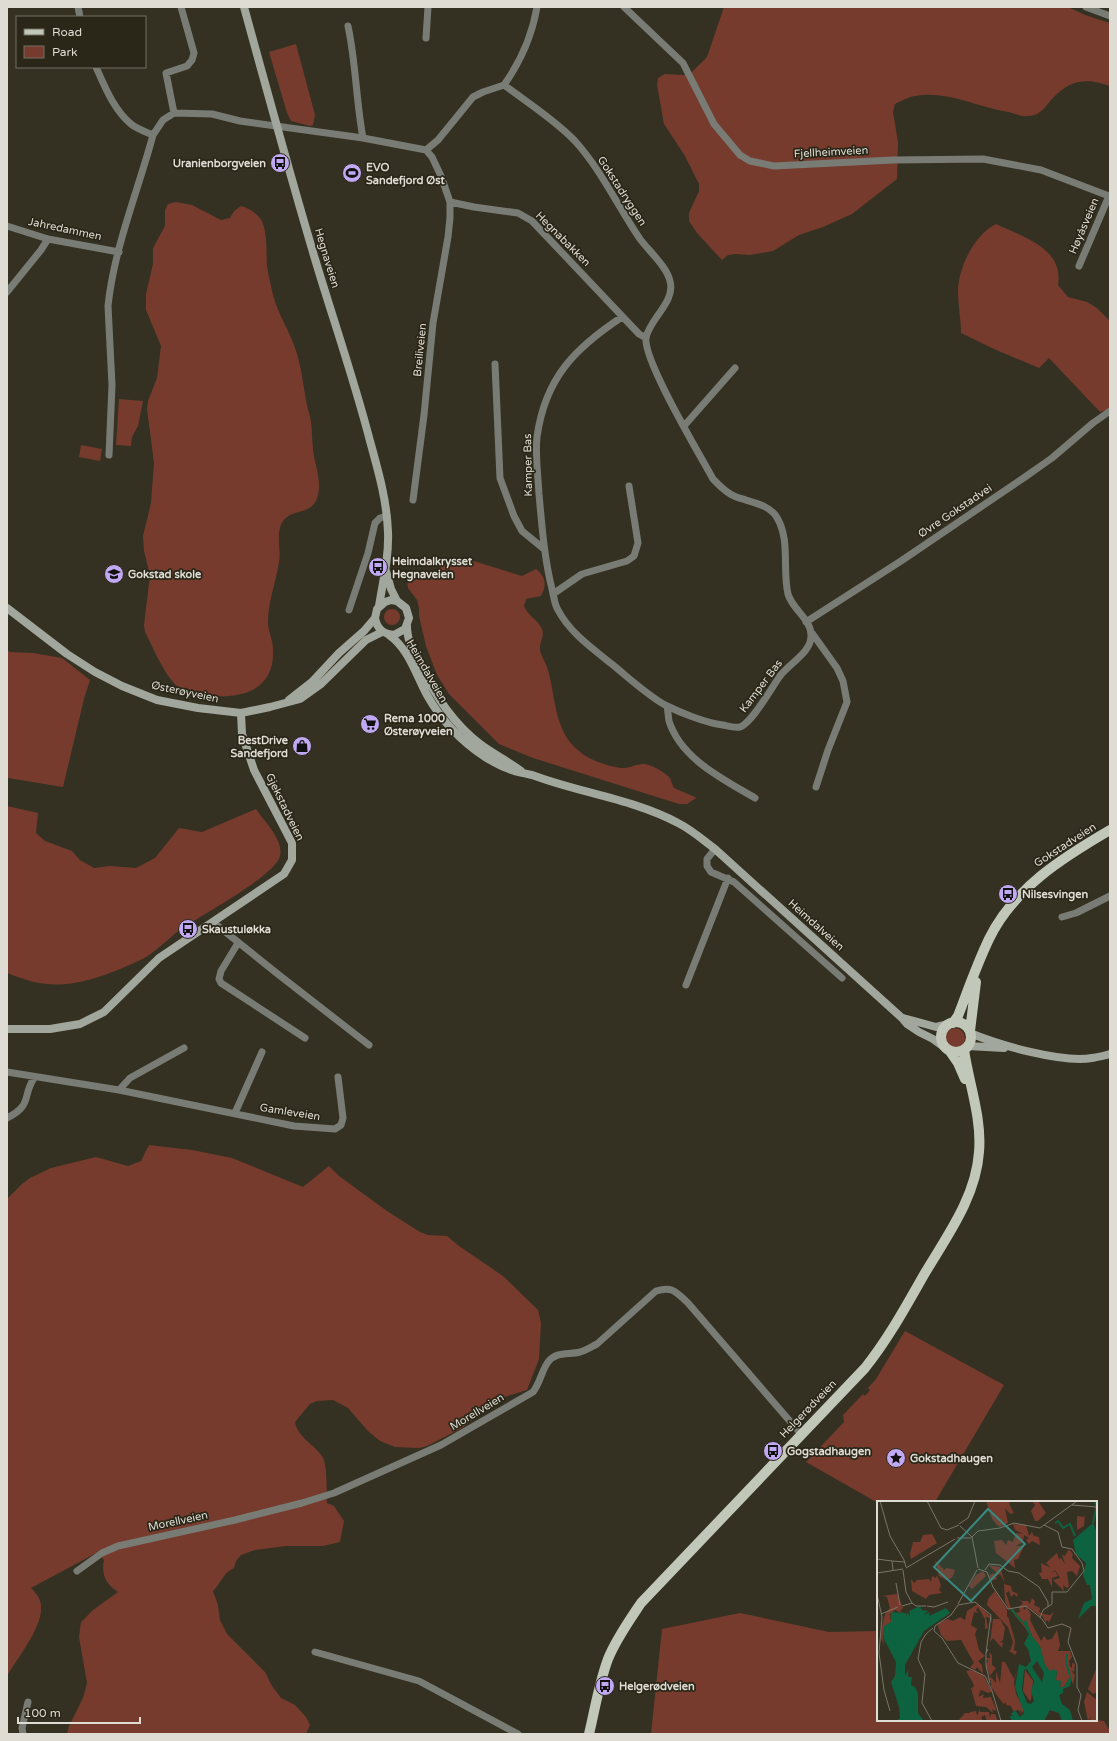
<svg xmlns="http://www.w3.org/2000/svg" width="1117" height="1741" viewBox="0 0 1117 1741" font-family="'Varela Round',sans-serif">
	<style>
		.green { fill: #763b2d }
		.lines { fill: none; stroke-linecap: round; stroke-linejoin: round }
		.street { stroke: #797c75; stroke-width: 7 }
		.secondary { stroke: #a1a79c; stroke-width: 8 }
		.primary { stroke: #c1c8b9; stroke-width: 10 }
		.labels { text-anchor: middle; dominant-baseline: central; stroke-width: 3.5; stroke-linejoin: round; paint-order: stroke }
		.street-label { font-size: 11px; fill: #dedcd3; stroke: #2a2719 }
		.poi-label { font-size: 11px; font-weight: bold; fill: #dedcd3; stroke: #2a2719; text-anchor: start }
		.inset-river { fill: none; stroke: #0d6240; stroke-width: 2 }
		.inset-road { fill: none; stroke: #787569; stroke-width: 1 }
		.view { fill: #388a82; fill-opacity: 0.15; stroke: #388a82; stroke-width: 2 }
		.inset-edge { fill: none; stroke: #dedcd3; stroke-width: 2 }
	</style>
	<rect width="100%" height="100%" fill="#343122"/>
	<path class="green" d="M 724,7 L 1068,7 L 1085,15 L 1110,23 L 1110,86 C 1086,78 1071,79 1052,99 C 1045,107 1040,116 1028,116 C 1022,117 1014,113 1008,112 C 978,107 945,90 915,96 C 908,97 901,101 895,104 L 893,112 L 898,142 L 897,179 L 852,214 L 823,227 L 799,235 L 773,251 L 750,255 L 735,254 L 728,255 L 722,260 L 697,233 L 689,221 L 689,213 L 699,191 L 699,184 L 685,156 L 664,124 L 657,85 L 658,78 L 665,74 L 682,75 L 690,74 L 707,57 Z
		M 296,44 L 315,115 L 313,125 L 310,126 L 291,121 L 287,113 L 269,52 Z
		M 176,202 L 192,205 L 221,220 L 230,218 L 234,211 L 241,206 C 248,208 255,212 260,218 C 268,229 266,252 267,265 C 268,275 271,285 273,295 C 278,314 289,330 295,348 C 302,367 303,386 307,405 C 308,410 310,416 311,421 C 312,430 312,440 313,449 C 314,461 319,473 319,485 C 319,523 287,502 280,528 C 277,539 281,551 279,562 C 276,582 268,602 268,622 C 268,631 273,640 273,649 C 275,687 247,698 214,696 C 204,696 190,695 181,689 C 166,680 154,649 145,632 L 144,625 L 150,575 L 144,551 L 143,536 L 151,503 L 154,463 L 147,409 L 148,401 L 157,378 L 161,346 L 146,310 L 146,294 L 153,264 L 153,248 L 165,226 L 165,210 L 168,204 Z
		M 996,224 C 1023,237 1064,248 1058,285 L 1068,297 L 1087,302 L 1097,308 L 1110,321 L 1110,409 L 1100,412 L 1049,358 L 1039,368 L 994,349 L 961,333 C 961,319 958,306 958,292 C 958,268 974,235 996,224 Z
		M 119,399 L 143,401 L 138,426 L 132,437 L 131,446 L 116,445 Z
		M 81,445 L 102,449 L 100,461 L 79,457 Z
		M 451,559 L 467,559 L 522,576 L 536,569 C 546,577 547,585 541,596 L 526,599 L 524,606 C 528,616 539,621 542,629 C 545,636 539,643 540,650 C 541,656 545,661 547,667 C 556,694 553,731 579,751 C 589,760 607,766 621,768 C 629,769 637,763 645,764 C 652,765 664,772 669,777 C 671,779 672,785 674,788 L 695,797 L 696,798 L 687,804 L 679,804 L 533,758 L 499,744 L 449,694 L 437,675 L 426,646 L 419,616 L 419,608 L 417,600 L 408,588 L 407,580 L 410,574 L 433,574 Z
		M384 617a8 8 0 1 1 16 0a8 8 0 1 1-16 0Z
		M 7,650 L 10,652 L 33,653 L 62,658 L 90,680 L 84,699 L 63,787 L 8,778 L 7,783 Z
		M 7,806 L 38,813 L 36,833 L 45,841 L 72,851 L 80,860 L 94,868 L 110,866 L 136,868 L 155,858 L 179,828 L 202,832 L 256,809 C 264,821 284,840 280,856 C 276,875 202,915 184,927 C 171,936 159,949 146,957 C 136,963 104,976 92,979 C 58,988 40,986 7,973 Z
		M945 1038a10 10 0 1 1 20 0a10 10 0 1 1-20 0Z
		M 149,1145 L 192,1150 L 232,1158 L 303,1187 L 329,1166 L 339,1176 L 387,1211 L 420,1232 L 428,1235 L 447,1236 L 459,1246 L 503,1276 L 538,1310 L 541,1323 L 539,1359 L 527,1390 L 501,1398 L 462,1428 L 427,1446 L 419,1448 L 395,1447 L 380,1441 L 368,1431 L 348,1408 L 333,1400 L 317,1401 L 310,1404 L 295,1422 C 298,1438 313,1443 322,1456 C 328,1465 326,1491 327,1503 L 334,1506 L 344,1521 L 340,1542 L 323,1546 L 286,1546 L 255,1550 L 241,1555 L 236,1561 L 234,1568 C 222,1574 222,1582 213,1591 L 218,1605 L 220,1620 L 227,1634 L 265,1672 L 272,1686 L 281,1698 L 295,1705 L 306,1717 L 310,1725 L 306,1734 L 67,1734 L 69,1726 L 83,1698 L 87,1683 L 79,1637 L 81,1622 L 93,1610 L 118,1592 C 106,1584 101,1575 104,1560 L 98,1552 L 31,1588 C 36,1593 41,1599 41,1606 C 43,1627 17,1659 7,1676 L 7,1199 L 22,1184 L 30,1178 L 51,1168 L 96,1157 L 128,1166 L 141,1161 Z
		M 905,1331 L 1004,1385 L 935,1502 L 878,1503 L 806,1462 L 844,1422 L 843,1415 L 863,1394 L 865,1396 L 870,1390 L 868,1388 L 876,1379 Z
		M 740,1613 L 829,1632 L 878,1631 L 878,1720 L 1096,1720 L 1104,1721 L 1110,1731 L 1110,1734 L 651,1734 L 662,1629 Z"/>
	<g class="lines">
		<path class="street" d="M 78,7 L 80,17
			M 624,7 L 683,63 L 714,124 L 740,155 L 750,161 L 774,166 L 893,160 L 983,159 L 1041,170 L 1109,196
			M 1086,7 L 1110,16
			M 348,26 C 356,63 356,101 363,138
			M 426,38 L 428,7
			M 96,67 C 105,87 114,110 131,124 C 137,129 146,132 153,135
			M 504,85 C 521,61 532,36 537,7
			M 174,113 L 166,73 L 187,66 L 192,60 L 194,53 L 181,7
			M 426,150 L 438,140 L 473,97 L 483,92 L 504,85 C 528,103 555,120 575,141 C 602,171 618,207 640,239 C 649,251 667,267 670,281 C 676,302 649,319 646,338 C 643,360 700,455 713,479 C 720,486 725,492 734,496 C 748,502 767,503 776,516 C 791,539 782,569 788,594 C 792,609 811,619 811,635 C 812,652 790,663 780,676 C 772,687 752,723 740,727 C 735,728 728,726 723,725 C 706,723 681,713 665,705 C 646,694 630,679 613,665 C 593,649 570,633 558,610 C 554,604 554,596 552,589 C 544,557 542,526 539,494 C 538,475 535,455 537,437 C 545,378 575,348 622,317
			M 450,202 L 474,207 L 518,213 L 532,221 L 639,334 L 646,338
			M 7,226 L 48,239 L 119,252
			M 1079,266 L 1109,196
			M 7,292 L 41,250 L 48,239
			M 495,364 L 500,478 L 514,516 L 522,531 L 544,549
			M 684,426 L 735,368
			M 109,455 L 112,385 L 108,306 C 114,248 138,191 153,135 L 163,120 L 174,113 L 212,114 L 240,121 L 363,138 L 426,150
			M 413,500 L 424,415 L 433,323 L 448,237 L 450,218 L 450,202 L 441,176 L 432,157 L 426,150
			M 553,594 L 582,574 L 627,561 L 634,556 L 638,543 L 629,486
			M 349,610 L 368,553 L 375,523 L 380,518 L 387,516
			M 806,622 L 901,561 L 1025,477 L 1052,458 L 1093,423 L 1110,411
			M 812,633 L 837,668 L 843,681 L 847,702 L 828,750 L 816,787
			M 667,706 C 668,710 668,716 669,721 C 681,759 723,779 755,798
			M 715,849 L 707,859 L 707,866 L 711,872 L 734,882 L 842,978
			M 1062,917 L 1076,913 L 1110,896
			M 213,922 L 279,975 L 369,1045
			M 238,943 L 221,971 L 219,979 L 221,983 L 305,1038
			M 686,985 L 728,878
			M 7,1072 L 119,1090 L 294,1126 L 335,1129 L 341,1125 L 343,1118 L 338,1077
			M 119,1090 L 130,1078 L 184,1048
			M 235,1113 L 262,1052
			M 7,1118 C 33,1105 22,1096 34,1078
			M 77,1571 L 102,1553 L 118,1546 L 235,1520 L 302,1503 L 334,1493 L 441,1445 L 533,1392 C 540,1383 542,1370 548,1362 C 556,1351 569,1355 580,1352 C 586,1350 591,1347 597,1344 L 656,1291 C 673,1286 676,1292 688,1303 L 801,1434
			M 315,1652 L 419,1681 L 518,1734
			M 23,1734 L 22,1728 L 28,1702"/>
		<path class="secondary" d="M 244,7 C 267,91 290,175 315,259 C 333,319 354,379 370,441 C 378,470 387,501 388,532 C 389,557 383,581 379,606
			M 386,571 L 391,589 L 397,601
			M 7,608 L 67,654 L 95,672 L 122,686 L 157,700 L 198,708 L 241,713 L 270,707 L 300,699 L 321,684 L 366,640 L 382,632
			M 407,626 C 407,642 415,655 422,669 C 437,698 454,724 480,744 C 493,754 508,761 521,771
			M 389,635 C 409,649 416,675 427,695 C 441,720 461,741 485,757 C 492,761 500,766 509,769 C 516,772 524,773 532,775 C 580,793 633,799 678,823 C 692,830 703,840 715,849 L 902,1018 L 907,1024 L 919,1032 L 933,1039 L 944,1047
			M 289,700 L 312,682 L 339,653 L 364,631 L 375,618 L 377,609 L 385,602 L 391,600 L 397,601 L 406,608 L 409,618 L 405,629 L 394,635 C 383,634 377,629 375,618
			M 903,1018 L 936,1027 L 949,1024
			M 7,1029 L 50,1029 L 80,1024 L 104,1012 L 159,958 L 284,874 L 292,860 L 292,843 L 254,770 L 242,734 L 241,713
			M 970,1033 C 999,1045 1061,1063 1092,1058 C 1098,1057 1104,1056 1110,1054
			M 968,1046 L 1004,1048"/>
		<path class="primary" d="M941 1037a15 15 0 1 1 30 0a15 15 0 1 1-30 0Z
			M 953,1023 L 958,1016 C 968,990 977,964 989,939 C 1014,888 1062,858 1110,830
			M 970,1031 L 976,982
			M 949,1050 L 958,1063 L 965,1079
			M 589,1734 C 595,1709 599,1683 608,1659 C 616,1639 629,1621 641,1603 L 865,1368 C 889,1338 906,1306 925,1273 C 947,1236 976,1197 979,1152 C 982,1118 969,1084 964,1050"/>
	</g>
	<defs>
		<symbol id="bus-disc" viewBox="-11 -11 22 22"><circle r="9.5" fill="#c1a8f3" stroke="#2a2719"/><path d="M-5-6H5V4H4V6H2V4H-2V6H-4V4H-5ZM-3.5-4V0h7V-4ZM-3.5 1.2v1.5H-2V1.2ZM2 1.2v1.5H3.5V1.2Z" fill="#111"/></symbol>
		<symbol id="stadium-disc" viewBox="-11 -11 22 22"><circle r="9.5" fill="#c1a8f3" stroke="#2a2719"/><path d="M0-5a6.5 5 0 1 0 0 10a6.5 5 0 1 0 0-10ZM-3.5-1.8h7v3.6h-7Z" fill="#111"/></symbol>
		<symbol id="school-disc" viewBox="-11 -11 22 22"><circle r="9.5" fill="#c1a8f3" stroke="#2a2719"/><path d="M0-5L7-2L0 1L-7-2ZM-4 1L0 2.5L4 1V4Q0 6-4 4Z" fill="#111"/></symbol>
		<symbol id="supermarket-disc" viewBox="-11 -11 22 22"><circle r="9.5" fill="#c1a8f3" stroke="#2a2719"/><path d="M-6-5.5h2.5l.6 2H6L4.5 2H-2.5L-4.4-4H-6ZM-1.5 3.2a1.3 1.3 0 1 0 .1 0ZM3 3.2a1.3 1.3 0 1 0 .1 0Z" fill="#111"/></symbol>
		<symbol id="shop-disc" viewBox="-11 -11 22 22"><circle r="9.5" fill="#c1a8f3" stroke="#2a2719"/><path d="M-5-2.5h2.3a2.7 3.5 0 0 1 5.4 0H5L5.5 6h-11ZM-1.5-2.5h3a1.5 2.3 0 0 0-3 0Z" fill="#111"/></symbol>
		<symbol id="sight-disc" viewBox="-11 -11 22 22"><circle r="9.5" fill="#c1a8f3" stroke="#2a2719"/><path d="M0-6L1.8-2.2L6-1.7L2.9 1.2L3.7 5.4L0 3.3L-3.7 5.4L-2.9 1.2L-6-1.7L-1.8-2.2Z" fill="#111"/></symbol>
	</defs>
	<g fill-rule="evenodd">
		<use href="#bus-disc" x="269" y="152" width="22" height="22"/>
		<use href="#stadium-disc" x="341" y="162" width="22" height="22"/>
		<use href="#bus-disc" x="367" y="556" width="22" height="22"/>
		<use href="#school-disc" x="103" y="563" width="22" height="22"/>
		<use href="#supermarket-disc" x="359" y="713" width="22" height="22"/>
		<use href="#shop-disc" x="291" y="735" width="22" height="22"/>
		<use href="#bus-disc" x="997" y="883" width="22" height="22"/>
		<use href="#bus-disc" x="177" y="918" width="22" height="22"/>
		<use href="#bus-disc" x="762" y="1440" width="22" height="22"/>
		<use href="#sight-disc" x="885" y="1447" width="22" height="22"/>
		<use href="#bus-disc" x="594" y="1675" width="22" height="22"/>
	</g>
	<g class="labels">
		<g class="street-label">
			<text transform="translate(831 152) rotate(-3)">Fjellheimveien</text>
			<text transform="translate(622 191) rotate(57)">Gokstadryggen</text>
			<text transform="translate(1084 226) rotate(-67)">Høyåsveien</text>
			<text transform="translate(65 229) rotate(12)">Jahredammen</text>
			<text transform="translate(563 239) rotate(45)">Hegnabakken</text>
			<text transform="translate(327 258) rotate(73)">Hegnaveien</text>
			<text transform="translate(420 350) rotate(-84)">Breiliveien</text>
			<text transform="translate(528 465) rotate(-91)">Kamper Bas</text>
			<text transform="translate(955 511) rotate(-34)">Øvre Gokstadvei</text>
			<text transform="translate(427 671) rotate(60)">Heimdalveien</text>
			<text transform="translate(761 686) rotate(-53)">Kamper Bas</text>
			<text transform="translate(185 692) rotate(12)">Østerøyveien</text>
			<text transform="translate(285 807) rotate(64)">Gjekstadveien</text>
			<text transform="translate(1065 845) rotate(-33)">Gokstadveien</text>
			<text transform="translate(816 925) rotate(42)">Heimdalveien</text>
			<text transform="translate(290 1112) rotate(9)">Gamleveien</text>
			<text transform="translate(808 1409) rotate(-46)">Helgerødveien</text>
			<text transform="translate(477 1412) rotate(-31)">Morellveien</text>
			<text transform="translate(178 1521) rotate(-12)">Morellveien</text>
		</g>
		<g class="poi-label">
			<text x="266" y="163" text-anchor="end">Uranienborgveien</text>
			<text x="366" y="167">EVO<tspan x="366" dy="13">Sandefjord Øst</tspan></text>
			<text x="392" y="561">Heimdalkrysset<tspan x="392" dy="13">Hegnaveien</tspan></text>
			<text x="128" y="574">Gokstad skole</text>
			<text x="384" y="718">Rema 1000<tspan x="384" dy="13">Østerøyveien</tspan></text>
			<text x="288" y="740" text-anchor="end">BestDrive<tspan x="288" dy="13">Sandefjord</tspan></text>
			<text x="1022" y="894">Nilsesvingen</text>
			<text x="202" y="929">Skaustuløkka</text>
			<text x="787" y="1451">Gogstadhaugen</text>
			<text x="910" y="1458">Gokstadhaugen</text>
			<text x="619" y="1686">Helgerødveien</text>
		</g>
	</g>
	<g transform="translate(877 1501)">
		<rect width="220" height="220" fill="#343122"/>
		<path d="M 109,0 L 134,0 L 132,3 L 137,12 L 133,13 L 128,7 L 131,22 L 123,26 L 120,24 L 115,18 ZM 155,0 L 161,0 L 169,12 L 161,20 L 158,20 L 154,10 L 158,4 ZM 208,14 L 207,25 L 200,29 L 200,15 L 207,16 ZM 136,23 L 149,24 L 152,35 L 155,31 L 157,35 L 162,36 L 163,44 L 155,40 L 152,43 L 149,39 L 152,37 L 147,34 L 146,41 L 139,45 L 147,45 L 141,58 L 137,59 L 138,67 L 119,52 L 117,40 L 125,39 L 129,44 L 131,39 L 136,41 L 139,32 L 146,33 L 138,29 ZM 55,33 L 60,42 L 34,58 L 33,53 L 36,41 L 43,41 L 46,34 ZM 192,48 L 196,53 L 195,57 L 203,65 L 200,75 L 195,70 L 190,71 L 192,85 L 190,87 L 186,84 L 187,90 L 176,79 L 183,77 L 178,69 L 173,72 L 178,70 L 181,75 L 175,77 L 175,86 L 171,78 L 165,78 L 162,72 L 165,71 L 164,62 L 174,67 L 169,62 L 180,52 L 182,58 L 184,57 L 188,63 L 185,54 L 188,55 ZM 58,59 L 67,69 L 70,67 L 78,69 L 75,77 L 69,79 L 62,75 ZM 111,64 L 123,66 L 128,82 L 123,73 L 119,75 L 120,78 L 114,80 L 112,75 L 116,72 L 118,74 L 119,71 ZM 106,70 L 109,75 L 95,88 L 92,85 L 99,74 ZM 60,74 L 64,84 L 62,89 L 65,92 L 52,94 L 49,98 L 35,90 L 34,78 L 37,82 L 40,79 L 52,78 L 54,81 L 55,75 L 59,77 ZM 127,83 L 134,85 L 135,90 L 141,93 L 140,96 L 137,93 L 134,96 L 132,90 L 129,92 L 134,107 L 131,107 L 128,100 ZM 118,90 L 130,108 L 130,117 L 131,115 L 138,140 L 137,149 L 140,151 L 138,154 L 129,148 L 133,150 L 136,141 L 131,126 L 110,104 L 111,98 ZM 20,93 L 26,107 L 23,110 L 26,113 L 18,109 L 13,113 L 14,121 L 6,135 L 7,144 L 4,137 L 5,125 L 8,113 L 13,107 L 10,96 L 5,95 ZM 141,97 L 145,100 L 151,100 L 153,103 L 155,97 L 158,100 L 157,104 L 163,107 L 162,111 L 166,113 L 173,114 L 177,111 L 172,121 L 169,119 L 169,123 L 165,114 L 163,115 L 150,105 L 146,107 L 148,109 L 149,105 L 154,113 L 153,119 L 164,140 L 167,135 L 170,139 L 175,138 L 180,129 L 183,144 L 181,150 L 193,150 L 195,156 L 192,160 L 193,165 L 195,167 L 195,162 L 198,163 L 197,171 L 194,169 L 198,174 L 196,183 L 193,176 L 187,186 L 183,186 L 184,181 L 179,179 L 180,170 L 172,170 L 168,164 L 163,146 L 155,135 L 149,120 L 146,122 L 150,128 L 152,135 L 149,128 L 135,111 L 136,108 L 139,112 L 143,111 L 142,106 L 146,102 ZM 101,103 L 115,117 L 114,123 L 113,117 L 109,116 L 111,127 L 108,128 L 108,118 L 101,106 L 99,109 L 101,112 L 97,111 L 94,124 L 100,128 L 98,133 L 102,149 L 108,155 L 101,160 L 105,164 L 106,173 L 100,166 L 98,169 L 93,166 L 97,162 L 84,139 L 70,140 L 64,134 L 61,125 L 62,122 L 71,118 L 76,120 L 83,116 L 88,119 L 90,110 ZM 116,118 L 123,118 L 128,127 L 126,139 L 122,142 L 126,141 L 125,147 L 116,137 L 113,141 ZM 112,151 L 115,154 L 115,164 L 119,167 L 113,175 L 109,164 L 111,160 L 109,157 L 110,152 L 109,157 L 113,157 ZM 125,161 L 128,161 L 137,178 L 140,169 L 137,181 L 139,193 L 146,206 L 146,212 L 143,209 L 144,215 L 142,209 L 136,210 L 134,205 L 129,204 L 129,201 L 127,203 L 124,200 L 114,186 L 114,179 L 112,180 L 110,175 L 112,178 L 114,176 L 119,182 L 119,170 L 123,182 ZM 219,168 L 220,168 L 220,191 L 216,193 L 211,188 ZM 94,169 L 106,174 L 115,191 L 111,192 L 104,189 L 101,196 L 107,193 L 106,197 L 114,196 L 119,208 L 118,210 L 115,208 L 116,212 L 109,206 L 99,205 L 94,187 L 97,186 L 96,182 L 89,170 ZM 148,169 L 156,180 L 154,199 L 152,199 L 146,190 ZM 210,191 L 220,199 L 220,220 L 213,220 L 214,215 L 211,220 L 207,201 ZM 93,206 L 93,211 L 99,210 L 100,215 L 103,208 L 103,211 L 112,211 L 113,217 L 114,213 L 118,213 L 121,220 L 110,220 L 108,214 L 104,216 L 106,220 L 96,220 L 96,218 L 95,220 L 81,220 L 88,212 L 93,212 Z" fill="#763b2d"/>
		<path d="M 216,22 L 220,31 L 220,105 L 214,105 L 201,118 L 207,102 L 215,98 L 213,84 L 210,84 L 206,74 L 209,62 L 199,53 L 196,39 ZM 43,105 L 45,109 L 51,110 L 47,114 L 53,111 L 52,115 L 69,107 L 73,112 L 47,130 L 28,164 L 28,175 L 31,169 L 31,176 L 35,176 L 34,184 L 38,186 L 41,192 L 41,212 L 47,220 L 19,220 L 23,217 L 22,206 L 14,181 L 18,175 L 19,161 L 7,138 L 6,129 L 7,125 L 14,121 L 14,111 L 29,112 L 29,116 L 30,111 L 33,115 L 32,110 ZM 148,116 L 155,135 L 163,145 L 168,164 L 173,170 L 176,168 L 180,170 L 179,179 L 184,180 L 183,186 L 187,186 L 193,176 L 195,177 L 193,185 L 186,188 L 186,192 L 182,194 L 185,203 L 193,209 L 196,220 L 185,220 L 182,212 L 173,209 L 167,220 L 134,219 L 133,215 L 136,215 L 134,213 L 138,209 L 143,216 L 147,212 L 138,186 L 142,163 L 149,166 L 154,160 L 151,148 L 147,143 L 152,133 L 145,120 L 148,120 ZM 160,160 L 167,172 L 165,181 L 155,166 ZM 150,168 L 157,180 L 154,190 L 157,200 L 154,203 L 150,202 L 145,189 L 147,169 Z" fill="#0d6240" fill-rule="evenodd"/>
		<path class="inset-river" d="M 178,22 L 181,20 L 186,27 L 193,23 L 198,35M 216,22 L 219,8 L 218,0M 134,108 L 145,121M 28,113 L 23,172 L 35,220M 190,153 L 189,161 L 193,175"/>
		<path class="inset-road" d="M 3,0 L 13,35 L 27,59 L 29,66M 50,0 L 64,27 L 70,29 L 82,24M 195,4 L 220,6M 82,23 L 91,17 L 98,0M 83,25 L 95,36M 95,36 L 101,30 L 123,27 L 137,22 L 163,27 L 200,0M 95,36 L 101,67M 80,37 L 94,37M 0,58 L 15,60 L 16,69M 15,60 L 28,61M 29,67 L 78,38M 101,68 L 110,71 L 116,86 L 131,108 L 149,105 L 165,118 L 171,127 L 185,123 L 194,127 L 191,141 L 200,164 L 200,186 L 204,194 L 201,209 L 205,220M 26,69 L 29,91 L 35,102M 108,69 L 112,63 L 123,64 L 131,70 L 142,72 L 162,86 L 171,101 L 171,106M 0,72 L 26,68M 19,82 L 23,104M 0,93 L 5,116 L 2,152 L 7,189 L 13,210M 81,103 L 100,69M 81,104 L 98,101 L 114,114 L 109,152 L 111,148M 81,104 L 74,114 L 58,125 L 57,130 L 65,137 L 81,162 L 108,175 L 115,190 L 124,220M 25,105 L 35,102 L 39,105 L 49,105M 50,105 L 57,106 L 71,101M 4,113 L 21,106M 163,117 L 166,109 L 175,103 L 175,91 L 190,91 L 207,70 L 205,62 L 195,48 L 185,46 L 181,31 L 167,24M 109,152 L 109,165 L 113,182M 55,220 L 45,202 L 48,173 L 41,158 L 44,141 L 49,133 L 56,127"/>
		<path class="view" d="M 111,8 L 148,43 L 94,100 L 57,66 Z"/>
		<rect width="220" height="220" class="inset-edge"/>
	</g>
	<rect width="1117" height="1741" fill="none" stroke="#dedcd3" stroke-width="16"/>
	<rect x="16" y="16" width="130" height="52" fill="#2a2719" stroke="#726f63"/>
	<rect x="24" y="29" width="20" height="6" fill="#c1c8b9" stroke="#726f63"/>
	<text x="52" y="36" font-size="12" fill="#dedcd3">Road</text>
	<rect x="24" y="46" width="20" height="12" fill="#763b2d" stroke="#726f63"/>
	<text x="52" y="56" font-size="12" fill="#dedcd3">Park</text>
	<path d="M18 1717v6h122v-6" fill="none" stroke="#dedcd3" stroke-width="2"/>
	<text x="24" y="1717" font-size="12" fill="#dedcd3" stroke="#2a2719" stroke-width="3" paint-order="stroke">100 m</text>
</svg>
